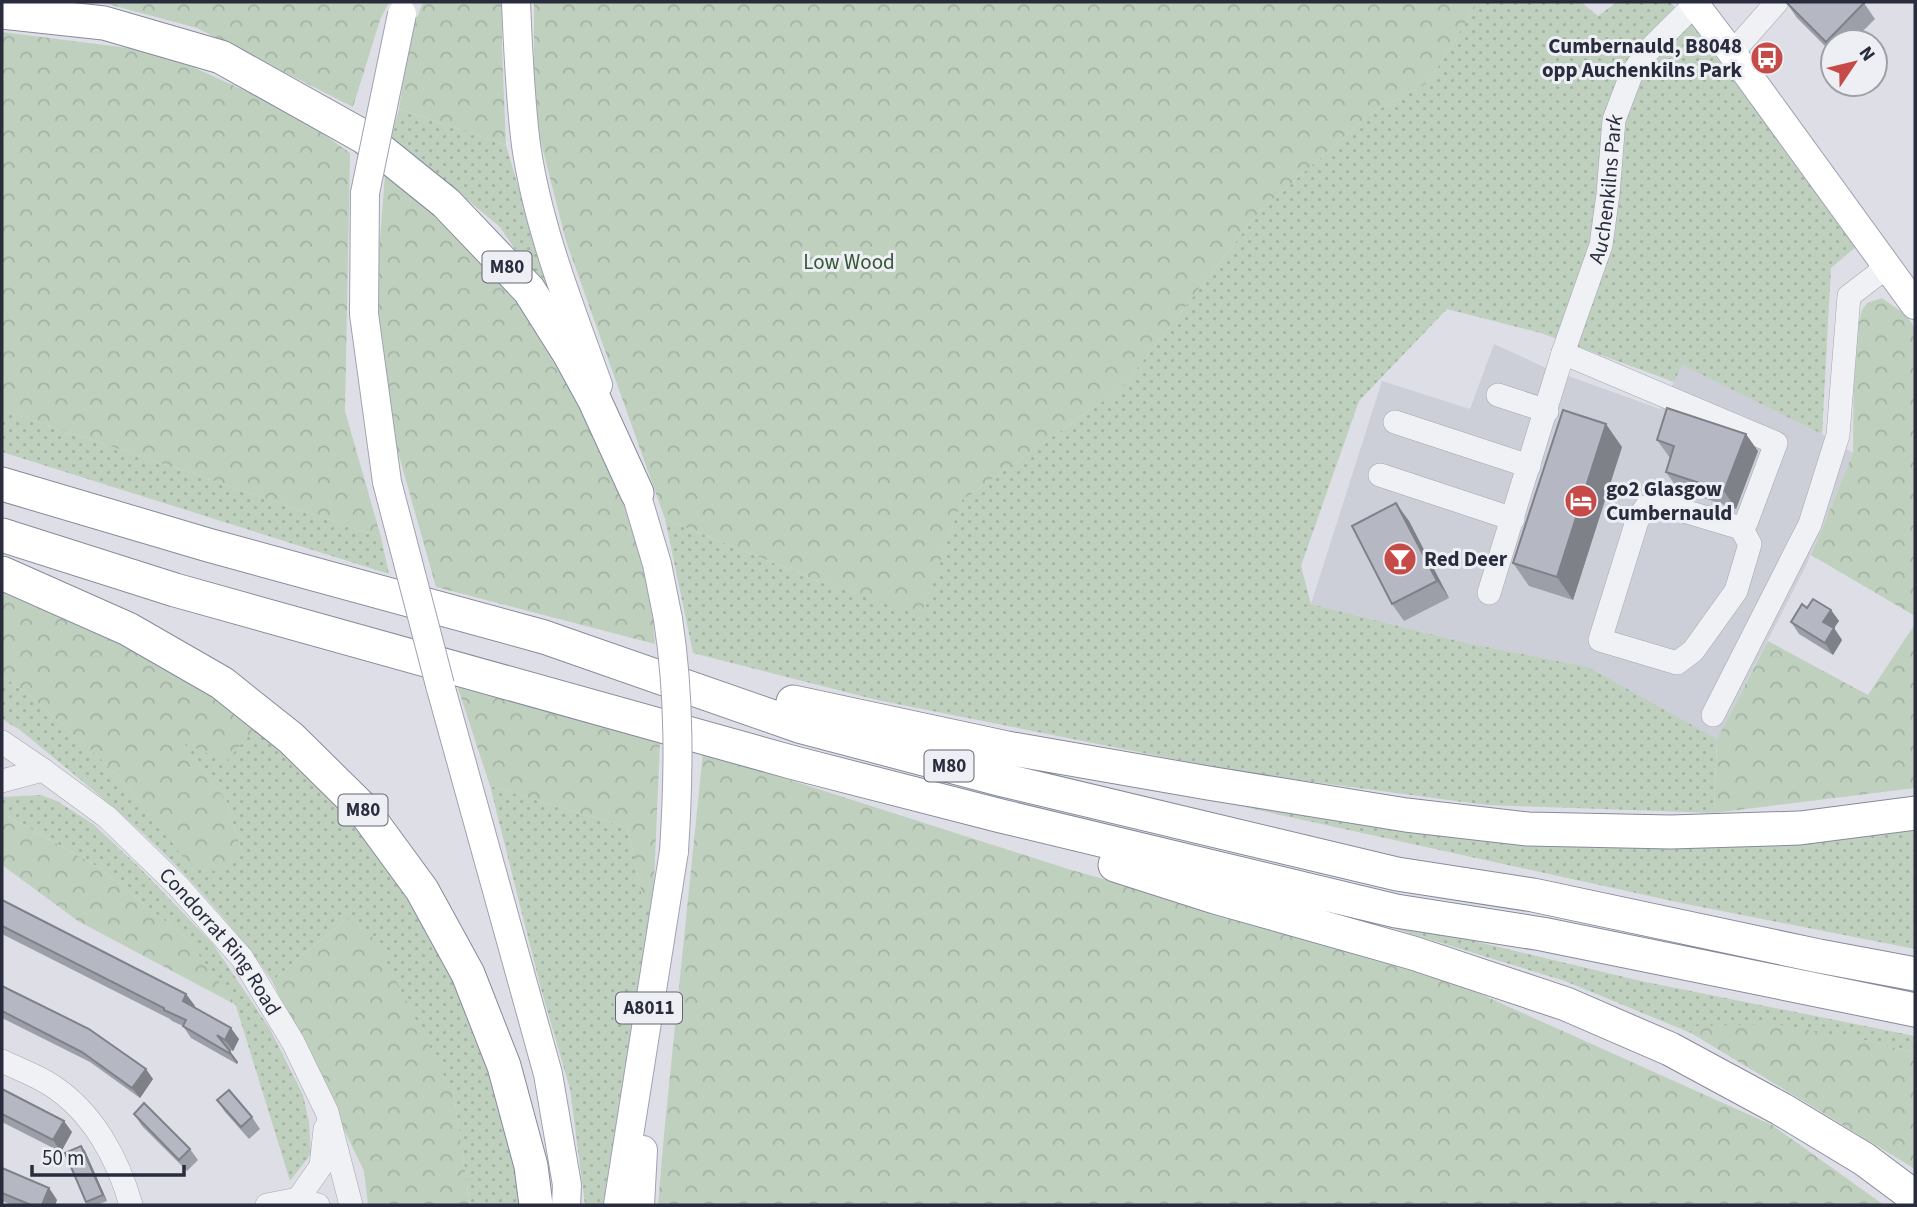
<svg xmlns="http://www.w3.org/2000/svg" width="1917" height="1207" viewBox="0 0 1917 1207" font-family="'Source Sans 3',sans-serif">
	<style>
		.built { fill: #ccced8 }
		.grass { fill: url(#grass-dots) }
		.forest { fill: url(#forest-crowns) }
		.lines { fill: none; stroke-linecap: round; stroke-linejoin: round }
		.minor-casing { stroke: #a4a6b0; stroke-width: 24 }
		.major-casing { stroke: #9ea2b1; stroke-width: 30 }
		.highway-casing { stroke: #868b9c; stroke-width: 35 }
		.minor { stroke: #f0f1f5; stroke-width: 23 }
		.major { stroke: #fff; stroke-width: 28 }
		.highway { stroke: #fff; stroke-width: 33 }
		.major-bridge-casing { stroke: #9ea2b1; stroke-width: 30; stroke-linecap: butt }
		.major-bridge { stroke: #fff; stroke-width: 28 }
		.wall { fill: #9c9ea8 }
		.shaded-wall { fill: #7f8188 }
		.building { fill: #b5b8c3; stroke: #7f8188; stroke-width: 2 }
		.labels { text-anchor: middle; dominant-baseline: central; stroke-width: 6; stroke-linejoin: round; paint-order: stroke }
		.shield { fill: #edeff4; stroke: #636673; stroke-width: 2 }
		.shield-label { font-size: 19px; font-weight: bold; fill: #282c3c }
		.poi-label { font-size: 21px; font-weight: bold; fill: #282c3c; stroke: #edeff4; text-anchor: start }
		.street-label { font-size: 21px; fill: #282c3c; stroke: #edeff4 }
		.park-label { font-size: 21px; fill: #365736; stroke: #edeff4 }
	</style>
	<defs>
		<pattern id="grass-dots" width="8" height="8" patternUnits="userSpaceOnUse" patternTransform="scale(1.75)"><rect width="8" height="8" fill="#c0d0bf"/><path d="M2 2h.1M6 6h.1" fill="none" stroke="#a5b3a5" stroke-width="1.8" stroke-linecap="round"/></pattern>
		<pattern id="forest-crowns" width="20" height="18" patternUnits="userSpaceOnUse" patternTransform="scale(1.75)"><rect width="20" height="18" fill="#c0d0bf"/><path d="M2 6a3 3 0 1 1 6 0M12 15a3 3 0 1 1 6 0" fill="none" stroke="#a5b3a5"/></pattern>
	</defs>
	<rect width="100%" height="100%" fill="#dedfe6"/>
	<path class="built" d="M 1494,344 L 1546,368 L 1660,409 L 1682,365 L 1812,428 L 1853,453 L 1806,566 L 1717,739 L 1587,667 L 1462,642 L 1311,604 L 1382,381 L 1470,409 Z"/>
	<path class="grass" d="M 1478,2 L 1581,2 L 1598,16 L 1617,2 L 1670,2 L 1691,24 L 1857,246 L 1831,268 L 1822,434 L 1682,365 L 1674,382 L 1541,333 L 1447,309 L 1359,401 L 1301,566 L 1311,604 L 1462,642 L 1588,667 L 1717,739 L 1714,813 L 1486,805 L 1239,772 L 877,700 L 693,653 L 665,519 L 818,581 L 921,614 L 962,500 L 1122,388 L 1259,212 L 1370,114 L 1428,83 Z
		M 399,109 L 506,145 L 553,306 L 500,227 L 391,136 Z
		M 2,410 L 381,537 L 389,574 L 2,452 Z
		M 2,676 L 29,695 L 101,759 L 143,805 L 241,850 L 227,802 L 183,742 L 258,724 L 373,841 L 446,952 L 483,1042 L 522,1194 L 523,1205 L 470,1205 L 454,1095 L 346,919 L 272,981 C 232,923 181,867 128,820 C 93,789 56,760 20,730 L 2,719 Z
		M 490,786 L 628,828 L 645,909 L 653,908 L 606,1205 L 585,1205 L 570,1089 L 541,989 Z
		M 41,795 L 57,801 L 93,824 L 138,866 L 213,944 L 270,1029 L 303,1095 L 309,1122 L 311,1154 L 290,1181 L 236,1006 L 186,938 L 98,867 L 2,813 L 2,797 Z
		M 1194,796 L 1438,826 L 1915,827 L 1915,949 L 1686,904 Z
		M 1390,921 L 1641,981 L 1915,1036 L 1915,1053 L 1865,1040 L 1697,1026 L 1691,1033 L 1565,981 L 1389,927 Z"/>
	<path class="forest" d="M 100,2 L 389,2 L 380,20 L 353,107 L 197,28 Z
		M 423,2 L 502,2 L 502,48 L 506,145 L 399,109 L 409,39 Z
		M 534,2 L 1478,2 L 1428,83 L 1370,114 L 1259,212 L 1122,388 L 962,500 L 921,615 L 818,581 L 665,519 L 566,241 L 534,115 Z
		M 2,32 L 160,52 L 294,113 L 350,153 L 345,411 L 381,537 L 2,410 Z
		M 385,174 L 466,240 L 538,326 L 626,496 L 652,607 L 655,644 L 436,587 L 392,431 L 376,292 Z
		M 1882,298 L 1906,315 L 1915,328 L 1915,616 L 1811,555 L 1853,453 L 1854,344 L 1862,310 L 1867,303 Z
		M 2,585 L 84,617 L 258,724 L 226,762 L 184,743 L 227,802 L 241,850 L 223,873 L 189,865 L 143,805 L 101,759 L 29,695 L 2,676 Z
		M 1915,624 L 1915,788 L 1714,813 L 1717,739 L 1768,641 L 1868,695 Z
		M 455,679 L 660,741 L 653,908 L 645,910 L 628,828 L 490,786 Z
		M 703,752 L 1068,869 L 1427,970 L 1772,1125 L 1884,1205 L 658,1205 L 664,1134 Z
		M 2,813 L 98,867 L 186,938 L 236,1005 L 78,921 L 2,865 Z
		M 346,919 L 375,939 L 454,1095 L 470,1205 L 368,1205 L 364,1171 L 272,981 Z
		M 1774,1024 L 1865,1040 L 1915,1053 L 1915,1169 L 1691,1033 L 1697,1026 Z"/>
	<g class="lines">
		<defs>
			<g id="minor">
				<path d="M 1732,53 L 1777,2"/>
				<path d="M 1563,353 L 1776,443 L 1746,523 L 1741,528 L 1657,503 L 1646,507 L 1637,521 L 1600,640 L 1677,663 L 1693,651 L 1736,591 L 1750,544 L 1741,528"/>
				<path d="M 1498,395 L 1547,411"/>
				<path d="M 1395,422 L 1529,466"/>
				<path d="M 1380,475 L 1513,519"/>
				<path id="s1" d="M 1489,593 L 1563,353 L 1601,245 L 1608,194 L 1614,120 L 1631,75 L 1648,51 L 1695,4"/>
				<path d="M 1713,715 L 1810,524 L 1838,435 L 1849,296 L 1888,266"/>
				<path id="s2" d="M 2,742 L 43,770 L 107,817 L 178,886 L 242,958 L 293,1042 L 327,1112 L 351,1205"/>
				<path d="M 2,781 L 43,770"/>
				<path d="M 2,1061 C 18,1069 36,1075 51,1085 C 93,1112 118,1159 131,1205"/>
				<path d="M 298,1199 L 321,1166 L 325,1129"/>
				<path d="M 267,1205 L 298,1199 L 318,1205"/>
			</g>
			<path id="major" d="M 516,2 C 518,50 520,98 526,145 C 538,228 570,307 598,385
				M 1693,2 L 1732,53 L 1915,305
				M 365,193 L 364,314 L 387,482
				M 630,473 L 657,564 L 668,619
				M 440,685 L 548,1074 L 567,1185 L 566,1205
				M 618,1205 L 674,851
				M 640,1205 L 643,1150"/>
			<path id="highway" d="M 2,12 L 104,23 L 221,57 L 364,137 L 446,203 L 529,290 L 570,355 L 594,399 L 637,493
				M 2,484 L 208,545 L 544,637 L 799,726 L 1003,780 L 1397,874 L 1533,895 L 1819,956 L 1915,974
				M 2,535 L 175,590 L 791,762 L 1001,816 L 1396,911 L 1542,934 L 1915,1010
				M 2,573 L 128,629 L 222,683 L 291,738 L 362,808 L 422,890 L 468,974 L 504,1066 L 531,1166 L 536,1205
				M 793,702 L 1007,748 L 1208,783 L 1406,815 L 1528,829 L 1671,832 L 1800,828 L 1915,813
				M 1115,865 L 1215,897 L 1413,953 L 1566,1004 L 1670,1049 L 1781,1109 L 1864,1159 L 1915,1197"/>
		</defs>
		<use href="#minor" class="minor-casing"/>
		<use href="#major" class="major-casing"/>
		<use href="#highway" class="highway-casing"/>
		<use href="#minor" class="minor"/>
		<use href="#major" class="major"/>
		<use href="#highway" class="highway"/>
		<defs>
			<path id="major-bridge" d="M 365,193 L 402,14
				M 387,482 L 440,685
				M 668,619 C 680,697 679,773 674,851"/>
		</defs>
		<use href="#major-bridge" class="major-bridge-casing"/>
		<use href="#major-bridge" class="major-bridge"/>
	</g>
	<path class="wall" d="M 1786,2 L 1864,3 L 1875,19 L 1852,42 L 1833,42 L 1833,54 L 1797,18 Z
		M 1657,440 L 1758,451 L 1736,509 L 1678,489 L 1666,472 L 1670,458 Z
		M 1622,447 L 1573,600 L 1529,586 L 1513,563 Z
		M 1409,521 L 1449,598 L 1404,621 L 1392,604 Z
		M 1807,608 L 1831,610 L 1839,621 L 1834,628 L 1842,640 L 1833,655 L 1799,634 L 1791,622 Z
		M 2,900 L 186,994 L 195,1006 L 194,1007 L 239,1039 L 233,1051 L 228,1049 L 238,1062 L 237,1064 L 191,1038 L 183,1026 L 172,1021 L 170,1019 L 2,934 Z
		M 2,986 L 153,1079 L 140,1098 L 90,1062 L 2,1018 Z
		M 2,1089 L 72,1132 L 61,1152 L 2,1122 Z
		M 217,1100 L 252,1117 L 260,1129 L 249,1139 L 225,1112 Z
		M 134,1114 L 190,1149 L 198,1160 L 187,1171 L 142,1126 Z
		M 81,1146 L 85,1151 L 107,1201 L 97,1205 L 88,1205 L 86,1202 Z
		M 2,1168 L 49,1188 L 57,1200 L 55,1205 L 12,1205 L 2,1201 Z"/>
	<path class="shaded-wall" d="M 1606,424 L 1622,447 L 1573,600 L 1557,577 Z
		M 1746,434 L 1758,451 L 1736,509 L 1724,491 Z
		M 1396,503 L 1409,521 L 1449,598 L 1437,581 Z
		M 1831,610 L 1839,621 L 1834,628 L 1842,640 L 1833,655 L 1825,643 L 1823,622 Z
		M 186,994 L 195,1006 L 191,1013 L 183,1001 Z
		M 231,1028 L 239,1039 L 233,1051 L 225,1040 Z
		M 230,1051 L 238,1062 L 237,1064 L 229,1053 Z
		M 146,1069 L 153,1079 L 140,1098 L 132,1088 Z
		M 64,1121 L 72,1132 L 61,1152 L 53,1140 Z
		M 81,1146 L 85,1151 L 107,1201 L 103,1195 Z
		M 49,1188 L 57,1200 L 55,1205 L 42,1205 Z"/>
	<path class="building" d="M 1786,2 L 1862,2 L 1864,3 L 1826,42 Z
		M 1667,408 L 1746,434 L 1724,491 L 1666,472 L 1674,446 L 1657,440 Z
		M 1563,410 L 1606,424 L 1557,577 L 1513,563 Z
		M 1396,503 L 1437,581 L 1392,604 L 1352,526 Z
		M 1813,599 L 1831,610 L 1823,622 L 1834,628 L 1825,643 L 1791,622 L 1802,604 L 1807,608 Z
		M 2,900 L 186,994 L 183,1001 L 231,1028 L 225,1040 L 217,1035 L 230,1051 L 229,1053 L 183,1026 L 186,1020 L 164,1010 L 164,1008 L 2,926 Z
		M 2,986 L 89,1029 L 146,1069 L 132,1088 L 82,1052 L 2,1011 Z
		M 2,1089 L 64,1121 L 53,1140 L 2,1114 Z
		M 229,1090 L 252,1117 L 241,1127 L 217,1100 Z
		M 144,1103 L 190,1149 L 179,1160 L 134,1114 Z
		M 81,1146 L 103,1195 L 86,1202 L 65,1153 Z
		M 2,1168 L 49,1188 L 42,1205 L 31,1205 L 2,1193 Z"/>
	<defs>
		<symbol id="bus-disc" viewBox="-11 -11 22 22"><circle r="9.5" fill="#c64b48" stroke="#edeff4"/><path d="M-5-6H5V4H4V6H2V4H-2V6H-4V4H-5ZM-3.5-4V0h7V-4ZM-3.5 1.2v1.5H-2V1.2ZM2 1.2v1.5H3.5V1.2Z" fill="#fff"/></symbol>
		<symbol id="hotel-disc" viewBox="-11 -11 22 22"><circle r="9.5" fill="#c64b48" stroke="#edeff4"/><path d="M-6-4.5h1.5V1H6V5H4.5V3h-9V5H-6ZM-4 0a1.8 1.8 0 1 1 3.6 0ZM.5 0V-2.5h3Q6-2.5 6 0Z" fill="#fff"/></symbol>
		<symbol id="bar-disc" viewBox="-11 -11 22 22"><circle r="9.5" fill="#c64b48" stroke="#edeff4"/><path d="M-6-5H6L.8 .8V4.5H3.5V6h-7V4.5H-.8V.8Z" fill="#fff"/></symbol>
	</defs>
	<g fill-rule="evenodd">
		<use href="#bus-disc" x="1748" y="39" width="38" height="38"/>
		<use href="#hotel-disc" x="1562" y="482" width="38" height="38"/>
		<use href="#bar-disc" x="1381" y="540" width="38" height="38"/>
	</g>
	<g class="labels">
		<g class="shield">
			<rect x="482.5" y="251.5" width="49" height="31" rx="5"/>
			<rect x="924.5" y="750.5" width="49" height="31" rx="5"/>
			<rect x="338.5" y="794.5" width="49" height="31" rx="5"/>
			<rect x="616" y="992.5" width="66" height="31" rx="5"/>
		</g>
		<g class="shield-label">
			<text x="507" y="267">M80</text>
			<text x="949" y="766">M80</text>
			<text x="363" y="810">M80</text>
			<text x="649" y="1008">A8011</text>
		</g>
		<g class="poi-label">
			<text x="1742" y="46" text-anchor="end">Cumbernauld, B8048<tspan x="1742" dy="24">opp Auchenkilns Park</tspan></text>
			<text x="1606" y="489">go2 Glasgow<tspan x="1606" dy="24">Cumbernauld</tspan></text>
			<text x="1424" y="559">Red Deer</text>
		</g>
		<g class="street-label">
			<text stroke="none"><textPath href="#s1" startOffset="422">Auchenkilns Park</textPath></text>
			<text stroke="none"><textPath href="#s2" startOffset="298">Condorrat Ring Road</textPath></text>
		</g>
		<g class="park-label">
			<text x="849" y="262">Low Wood</text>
		</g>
	</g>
	<rect width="1917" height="1207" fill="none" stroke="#282c3c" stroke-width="7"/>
	<g transform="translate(1854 63) rotate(55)"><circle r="33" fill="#edeff4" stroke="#9ea1aa" stroke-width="2"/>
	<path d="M0-5L12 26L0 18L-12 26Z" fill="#c64b48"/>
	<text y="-10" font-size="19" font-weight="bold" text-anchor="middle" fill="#282c3c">N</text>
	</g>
	<path d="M32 1165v10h152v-10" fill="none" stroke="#282c3c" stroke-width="3.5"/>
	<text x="42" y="1165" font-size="21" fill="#282c3c" stroke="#edeff4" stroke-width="5" paint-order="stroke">50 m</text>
</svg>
